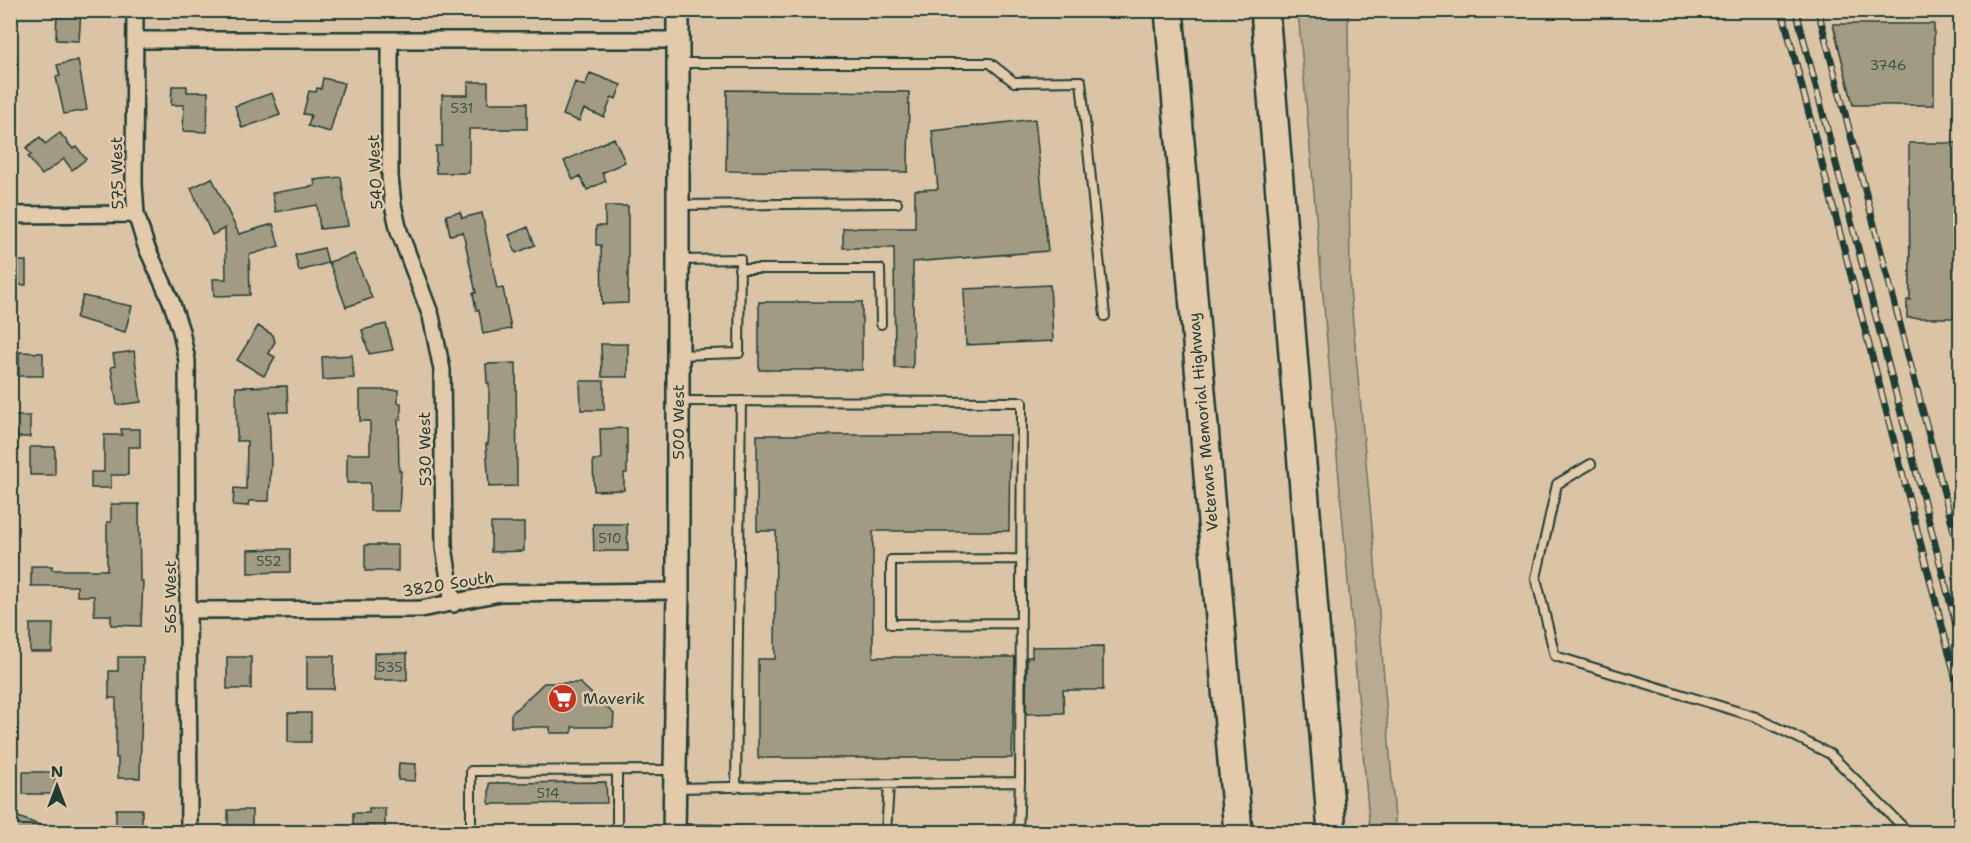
<svg xmlns="http://www.w3.org/2000/svg" width="1971" height="843" viewBox="0 0 1971 843" font-family="'Shantell Sans',sans-serif">
	<style>
		.green { fill: #b8ab91; stroke: #6c7462; stroke-width: 1.5 }
		.building { fill: #a19b83; stroke: #1f3d34; stroke-width: 1.5 }
		.lines { fill: none; stroke-linecap: round; stroke-linejoin: round }
		.service-casing { stroke: #1f3d34; stroke-width: 12 }
		.minor-casing { stroke: #1f3d34; stroke-width: 20 }
		.secondary-casing { stroke: #1f3d34; stroke-width: 26 }
		.motorway-casing { stroke: #1f3d34; stroke-width: 32 }
		.service { stroke: #e3caab; stroke-width: 8 }
		.minor { stroke: #e3caab; stroke-width: 15 }
		.secondary { stroke: #e3caab; stroke-width: 21 }
		.motorway { stroke: #e3caab; stroke-width: 27 }
		.rail-casing { stroke: #1f3d34; stroke-width: 7 }
		.rail { stroke: #e3caab; stroke-width: 4.5; stroke-dasharray: 14; stroke-linecap: butt }
		.labels { text-anchor: middle; dominant-baseline: central; stroke-width: 5; stroke-linejoin: round; paint-order: stroke }
		.number-label { font-size: 14px; fill: #405448 }
		.street-label { font-size: 16px; fill: #1f3d34; stroke: #e3caab }
		.poi-label { font-size: 16px; fill: #1f3d34; stroke: #e3caab; text-anchor: start }
	</style>
	<rect width="100%" height="100%" fill="#dbc4a6"/>
	<filter id="ink" filterUnits="userSpaceOnUse"><feTurbulence type="fractalNoise" baseFrequency=".0167" numOctaves="2"/><feDisplacementMap in="SourceGraphic" scale="12" xChannelSelector="R" yChannelSelector="G"/><feConvolveMatrix kernelMatrix="1 2 1 2 8 2 1 2 1" color-interpolation-filters="sRGB"/></filter>
	<g filter="url(#ink)">
		<path class="green" d="M 1298,11 L 1348,11 L 1350,290 L 1374,549 L 1396,832 L 1370,832 Z"/>
		<path class="building" d="M 57,10 L 81,10 L 79,41 L 56,40 Z
			M 1833,24 L 1934,24 L 1934,105 L 1853,105 Z
			M 78,60 L 87,110 L 64,114 L 56,77 L 60,76 L 57,65 Z
			M 590,73 L 621,85 L 616,99 L 612,97 L 604,117 L 584,109 L 579,121 L 563,115 L 575,82 L 585,86 Z
			M 323,78 L 344,83 L 330,132 L 308,126 L 311,115 L 303,114 L 309,91 L 316,92 L 317,88 L 321,89 Z
			M 468,82 L 488,82 L 488,103 L 527,103 L 527,129 L 469,129 L 469,173 L 436,173 L 436,146 L 442,146 L 442,95 L 468,95 Z
			M 172,86 L 187,86 L 187,92 L 208,92 L 207,132 L 183,131 L 184,105 L 171,105 Z
			M 727,90 L 909,92 L 908,172 L 726,171 Z
			M 272,93 L 280,115 L 242,128 L 235,106 Z
			M 1035,119 L 1048,251 L 913,262 L 913,368 L 895,368 L 894,248 L 843,248 L 843,228 L 915,228 L 915,190 L 938,189 L 932,131 Z
			M 60,133 L 73,149 L 77,147 L 86,159 L 72,170 L 64,159 L 42,175 L 28,157 L 31,155 L 26,148 L 40,137 L 45,144 Z
			M 614,138 L 625,162 L 602,173 L 606,181 L 587,190 L 580,176 L 573,180 L 564,161 Z
			M 1909,143 L 1960,143 L 1960,318 L 1907,318 L 1907,300 L 1910,300 Z
			M 341,177 L 348,226 L 320,229 L 317,205 L 276,212 L 272,193 L 315,186 L 314,180 Z
			M 212,178 L 239,234 L 273,224 L 279,246 L 249,255 L 250,295 L 214,296 L 213,279 L 226,279 L 225,228 L 212,235 L 191,188 Z
			M 605,206 L 628,206 L 628,303 L 602,304 L 601,245 L 596,245 L 596,226 L 605,226 Z
			M 460,212 L 462,218 L 482,213 L 497,289 L 503,288 L 511,329 L 483,334 L 479,310 L 476,310 L 473,293 L 476,293 L 463,232 L 450,235 L 446,215 Z
			M 528,227 L 535,245 L 516,253 L 509,235 Z
			M 324,248 L 328,263 L 299,271 L 295,255 Z
			M 354,254 L 372,298 L 346,307 L 329,262 Z
			M 10,261 L 26,261 L 26,285 L 10,285 Z
			M 1050,285 L 1053,341 L 966,345 L 964,289 Z
			M 83,296 L 132,306 L 125,332 L 76,318 Z
			M 759,302 L 862,302 L 862,370 L 759,370 Z
			M 386,324 L 393,350 L 369,354 L 362,330 Z
			M 258,326 L 273,335 L 275,342 L 268,353 L 275,357 L 264,376 L 237,360 Z
			M 601,344 L 628,344 L 628,377 L 602,377 Z
			M 134,351 L 141,402 L 117,405 L 111,367 L 115,366 L 113,354 Z
			M 19,352 L 43,353 L 43,376 L 19,376 Z
			M 352,355 L 354,378 L 323,380 L 322,357 Z
			M 516,363 L 517,486 L 489,487 L 486,444 L 488,444 L 489,433 L 489,383 L 487,383 L 486,364 Z
			M 580,381 L 604,381 L 604,410 L 581,410 Z
			M 287,386 L 288,412 L 269,412 L 271,462 L 269,501 L 249,501 L 248,506 L 233,505 L 234,488 L 246,489 L 247,441 L 237,441 L 236,387 Z
			M 360,390 L 398,390 L 398,403 L 401,403 L 401,419 L 398,419 L 399,471 L 401,471 L 399,511 L 370,511 L 370,483 L 347,483 L 347,454 L 370,454 L 370,421 L 360,421 Z
			M 10,416 L 30,416 L 30,437 L 10,437 Z
			M 627,428 L 627,473 L 624,473 L 624,490 L 594,491 L 593,460 L 601,460 L 600,429 Z
			M 121,429 L 140,429 L 140,447 L 128,447 L 128,475 L 111,475 L 111,488 L 91,488 L 91,472 L 104,472 L 104,435 L 122,435 Z
			M 757,435 L 1010,435 L 1009,531 L 873,531 L 873,657 L 1015,657 L 1012,758 L 758,758 L 758,659 L 775,659 L 776,531 L 757,531 Z
			M 30,447 L 55,447 L 55,475 L 30,475 Z
			M 111,504 L 139,504 L 140,581 L 143,581 L 141,626 L 111,625 L 111,615 L 94,615 L 94,596 L 77,596 L 77,586 L 31,586 L 31,566 L 52,566 L 52,570 L 107,570 L 107,522 L 111,522 Z
			M 491,523 L 524,523 L 524,551 L 491,552 Z
			M 593,524 L 627,524 L 628,551 L 594,551 Z
			M 365,545 L 398,545 L 398,571 L 365,571 Z
			M 274,549 L 290,549 L 290,572 L 248,573 L 248,550 Z
			M 30,624 L 53,624 L 52,652 L 30,652 Z
			M 1103,646 L 1103,690 L 1063,690 L 1064,713 L 1026,714 L 1027,657 L 1032,657 L 1032,647 Z
			M 374,653 L 407,653 L 407,680 L 374,680 Z
			M 307,656 L 334,656 L 334,689 L 307,689 Z
			M 118,657 L 143,657 L 140,778 L 118,778 L 118,758 L 116,758 L 116,698 L 109,698 L 109,671 L 118,671 Z
			M 227,657 L 251,657 L 251,689 L 227,689 Z
			M 544,683 L 580,683 L 614,714 L 613,727 L 572,727 L 572,733 L 550,733 L 550,727 L 511,727 L 511,714 Z
			M 288,713 L 311,713 L 311,742 L 288,742 Z
			M 399,763 L 416,764 L 415,781 L 398,780 Z
			M 23,772 L 55,772 L 55,794 L 23,794 Z
			M 606,782 L 607,803 L 489,804 L 489,783 Z
			M 369,808 L 385,808 L 385,832 L 353,832 L 353,813 L 369,813 Z
			M 116,809 L 142,809 L 142,832 L 116,832 Z
			M 228,810 L 252,810 L 252,832 L 228,832 Z
			M 10,814 L 56,831 L 56,832 L 10,832 Z"/>
		<g class="lines">
			<defs>
				<path id="service" d="M 680,63 L 990,63 L 1014,82 L 1081,81 L 1105,316
					M 680,205 L 897,203
					M 739,269 L 880,269 L 881,324
					M 679,355 L 739,353 L 740,259 L 680,260
					M 1591,464 L 1557,484 L 1536,578 L 1555,656 L 1756,717 L 1830,754 L 1908,832
					M 1021,623 L 891,624 L 891,560 L 1021,559
					M 617,770 L 617,832
					M 675,788 L 1020,782 L 1022,402 L 679,401
					M 736,788 L 741,401
					M 676,829 L 726,830 L 738,832
					M 471,832 L 471,771 L 672,770
					M 886,832 L 889,785
					M 1018,832 L 1020,782"/>
				<path id="minor" d="M 135,10 L 134,184 L 136,214 L 146,246 L 171,301 L 181,331 L 187,361 L 189,832
					M 135,40 L 678,40
					M 390,40 L 390,177 L 393,205 L 399,231 L 431,316 L 442,370 L 444,547 L 453,604
					M 10,215 L 136,214
					M 188,610 L 421,609 L 500,593 L 678,591"/>
				<path id="secondary" d="M 674,832 L 678,591 L 678,10"/>
				<path id="motorway" d="M 1169,10 L 1238,832
					M 1265,10 L 1332,832"/>
			</defs>
			<use href="#service" class="service-casing"/>
			<use href="#minor" class="minor-casing"/>
			<use href="#secondary" class="secondary-casing"/>
			<use href="#motorway" class="motorway-casing"/>
			<use href="#service" class="service"/>
			<use href="#minor" class="minor"/>
			<use href="#secondary" class="secondary"/>
			<use href="#motorway" class="motorway"/>
			<defs>
				<path id="rail" d="M 1782,10 L 1960,695
					M 1796,10 L 1960,640
					M 1818,10 L 1960,554"/>
			</defs>
			<use href="#rail" class="rail-casing"/>
			<use href="#rail" class="rail"/>
		</g>
	</g>
	<defs>
		<symbol id="supermarket-disc" viewBox="-11 -11 22 22"><circle r="9.5" fill="#c8321e" stroke="#e3caab"/><path d="M-6-5.5h2.5l.6 2H6L4.5 2H-2.5L-4.4-4H-6ZM-1.5 3.2a1.3 1.3 0 1 0 .1 0ZM3 3.2a1.3 1.3 0 1 0 .1 0Z" fill="#fff"/></symbol>
	</defs>
	<g fill-rule="evenodd">
		<use href="#supermarket-disc" x="546" y="682" width="33" height="33"/>
	</g>
	<g class="labels">
		<g class="number-label">
			<text x="1888" y="65">3746</text>
			<text x="462" y="108">531</text>
			<text x="610" y="538">510</text>
			<text x="269" y="561">552</text>
			<text x="390" y="667">535</text>
			<text x="548" y="793">514</text>
		</g>
		<g class="street-label">
			<text transform="translate(375 172) rotate(-93)">540 West</text>
			<text transform="translate(117 173) rotate(-91)">575 West</text>
			<text transform="translate(678 422) rotate(-90)">500 West</text>
			<text transform="translate(1203 422) rotate(-95)">Veterans Memorial Highway</text>
			<text transform="translate(425 449) rotate(-91)">530 West</text>
			<text transform="translate(448 584) rotate(-9)">3820 South</text>
			<text transform="translate(170 597) rotate(-90)">565 West</text>
		</g>
		<g class="poi-label">
			<text x="583" y="698">Maverik</text>
		</g>
	</g>
	<rect width="1971" height="843" fill="none" stroke="#e3caab" stroke-width="36"/>
	<rect x="18" y="18" width="1935" height="807" fill="none" stroke="#1f3d34" stroke-width="2" filter="url(#ink)"/>
	<g transform="translate(57 786)" stroke="#e3caab" stroke-width="4.5" paint-order="stroke">
	<path d="M0-4.5L10 22L0 15L-10 22Z" fill="#1f3d34"/>
	<text y="-9" font-size="16" font-weight="bold" text-anchor="middle" fill="#1f3d34">N</text>
	</g>
</svg>
